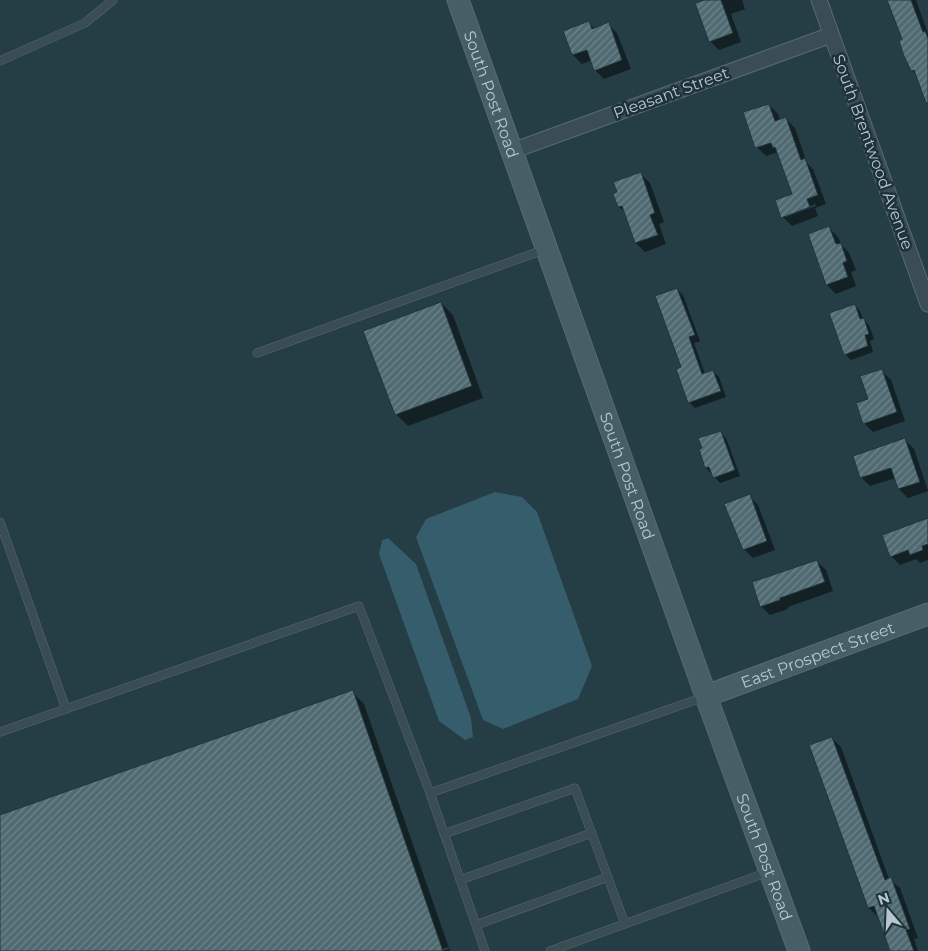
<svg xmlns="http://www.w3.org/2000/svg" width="928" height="951" viewBox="0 0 928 951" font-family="Montserrat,sans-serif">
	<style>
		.water { fill: #365d6b }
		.shadow { fill: #0007; fill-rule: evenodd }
		.building { fill: url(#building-hatch); stroke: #20343c }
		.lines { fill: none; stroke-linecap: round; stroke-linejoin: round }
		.lane-casing { stroke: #586a72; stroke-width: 9 }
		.street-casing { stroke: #586a72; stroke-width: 17 }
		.secondary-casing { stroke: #586a72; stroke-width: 23 }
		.lane { stroke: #3a4d54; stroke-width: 8 }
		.street { stroke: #3a4d54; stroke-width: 15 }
		.secondary { stroke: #475e67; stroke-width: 21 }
		.labels { text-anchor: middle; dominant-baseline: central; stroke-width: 5; stroke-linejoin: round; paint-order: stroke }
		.street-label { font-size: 16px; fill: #b7c7ce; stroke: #1e323a }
	</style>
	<defs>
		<pattern id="building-hatch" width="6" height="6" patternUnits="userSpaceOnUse" patternTransform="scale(1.25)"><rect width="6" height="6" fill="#506a72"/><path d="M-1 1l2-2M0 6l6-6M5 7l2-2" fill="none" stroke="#6f848b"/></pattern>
	</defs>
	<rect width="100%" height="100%" fill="#253d45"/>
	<path class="water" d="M 495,492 L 522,497 L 537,512 L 592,666 L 578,699 L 503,729 L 483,720 L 416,537 L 426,519 Z
		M 388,538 L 416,564 L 471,718 L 473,737 L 465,740 L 439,721 L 379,554 L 382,540 Z"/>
	<path class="shadow" d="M 709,0 L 742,0 L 745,9 L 731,14 L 741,42 L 719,50 L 710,41 Z
		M 889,0 L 916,0 L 928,34 L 928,104 L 918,76 L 912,70 Z
		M 589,23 L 595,29 L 608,24 L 617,33 L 631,69 L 604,79 L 595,70 L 592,60 L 582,64 L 573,55 L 565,32 Z
		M 769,105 L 778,114 L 780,121 L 786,119 L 795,128 L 807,163 L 813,169 L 826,204 L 815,208 L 818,216 L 792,226 L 783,217 L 793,195 L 778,152 L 766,156 L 757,147 ZM 816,204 L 816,206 L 786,217 L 786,215 Z
		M 641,174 L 650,183 L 664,222 L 659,224 L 666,244 L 645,252 L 636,243 L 626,213 L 619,207 Z
		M 829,228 L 838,237 L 841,244 L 849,253 L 856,270 L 851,272 L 856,286 L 836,294 L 827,285 Z
		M 677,289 L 683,295 L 700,341 L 694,343 L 705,374 L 713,371 L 719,377 L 726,397 L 695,408 L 689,402 L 682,368 Z
		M 441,303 L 453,315 L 483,398 L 408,426 L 396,414 Z
		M 855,305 L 860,311 L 863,319 L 869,325 L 874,339 L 870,341 L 873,352 L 851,360 L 845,354 Z
		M 882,371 L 891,380 L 905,421 L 873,432 L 864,423 L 869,400 Z
		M 720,432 L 726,438 L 740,476 L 720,483 L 706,468 L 700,450 Z
		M 905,440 L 914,449 L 928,491 L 908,498 L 899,489 L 896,478 L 870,486 L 861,477 Z
		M 749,496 L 758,505 L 775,550 L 753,558 L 744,549 Z
		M 928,519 L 928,560 L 920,563 L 916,559 L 900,565 L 891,556 Z
		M 817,561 L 826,570 L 833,591 L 788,607 L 788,609 L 770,615 L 761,606 Z
		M 352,692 L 364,704 L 450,951 L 443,951 L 449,949 L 448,947 L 435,951 L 0,951 L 0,817 Z
		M 832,738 L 841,747 L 889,879 L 900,888 L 918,938 L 914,939 L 918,951 L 891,951 L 878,917 L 869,908 Z"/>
	<path class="building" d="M 705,0 L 721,0 L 733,33 L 709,42 L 695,3 Z
		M 887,0 L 911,0 L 923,32 L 925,31 L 928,38 L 928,103 L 926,103 L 914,70 L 911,71 L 904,56 L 899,41 L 902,39 Z
		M 589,21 L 592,29 L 609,22 L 622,60 L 594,71 L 587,50 L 572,55 L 563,31 Z
		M 769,104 L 775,121 L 786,117 L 801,160 L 805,158 L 818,195 L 807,199 L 810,207 L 781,218 L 775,200 L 792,194 L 775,147 L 773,148 L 771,143 L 755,148 L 743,112 Z
		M 641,172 L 655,213 L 650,215 L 658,235 L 635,243 L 622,206 L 618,207 L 613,194 L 617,192 L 613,182 Z
		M 829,226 L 836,244 L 841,243 L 847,261 L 843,263 L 848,277 L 826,285 L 808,234 Z
		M 677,288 L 695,335 L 689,337 L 702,374 L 713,370 L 721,391 L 688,403 L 676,369 L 681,367 L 655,296 Z
		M 441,302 L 472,386 L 395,415 L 363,331 Z
		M 855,304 L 860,319 L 864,318 L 869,334 L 865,335 L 868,346 L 844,355 L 829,313 Z
		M 882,369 L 897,412 L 863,424 L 856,403 L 868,399 L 860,376 Z
		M 721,431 L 735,470 L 713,478 L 709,467 L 705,468 L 699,449 L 702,448 L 698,438 Z
		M 905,438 L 920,482 L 898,489 L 891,468 L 860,478 L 853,456 Z
		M 750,494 L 767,541 L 743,550 L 724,504 Z
		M 928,518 L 928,544 L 922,546 L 923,550 L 910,555 L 908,550 L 890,557 L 882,535 Z
		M 817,560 L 825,582 L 780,598 L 780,600 L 760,607 L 752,582 Z
		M 353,690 L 443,951 L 0,951 L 0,815 Z
		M 832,737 L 885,880 L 891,877 L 910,929 L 906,930 L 914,951 L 890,951 L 874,906 L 868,908 L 809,745 Z"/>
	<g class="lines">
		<defs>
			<path id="lane" d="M 0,61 L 85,23 L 113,0
				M 257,353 L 546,249
				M 0,522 L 66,709
				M 0,732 L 359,606 L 430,793
				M 444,834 L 575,788 L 625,924
				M 460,880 L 592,833
				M 476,925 L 608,877
				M 485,951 L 430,793 L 704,697
				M 550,951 L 768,872"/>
			<path id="street" d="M 819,0 L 928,304
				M 512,151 L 831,35"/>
			<g id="secondary">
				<path id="s1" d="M 458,0 L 706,696 L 799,951"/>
				<path id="s2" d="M 706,696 L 928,614"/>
			</g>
		</defs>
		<use href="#lane" class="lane-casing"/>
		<use href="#street" class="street-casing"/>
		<use href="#secondary" class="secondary-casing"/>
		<use href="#lane" class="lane"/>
		<use href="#street" class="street"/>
		<use href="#secondary" class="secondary"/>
	</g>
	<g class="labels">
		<g class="street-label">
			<text transform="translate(671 93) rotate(-20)">Pleasant Street</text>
			<text stroke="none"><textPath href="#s1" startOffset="100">South Post Road</textPath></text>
			<text transform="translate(873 152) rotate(70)">South Brentwood Avenue</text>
			<text stroke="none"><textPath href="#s1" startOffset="505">South Post Road</textPath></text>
			<text stroke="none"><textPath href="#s2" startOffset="119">East Prospect Street</textPath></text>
			<text stroke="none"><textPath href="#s1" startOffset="910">South Post Road</textPath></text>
		</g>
	</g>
	<g transform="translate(888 911) rotate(341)" stroke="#1e323a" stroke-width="4" paint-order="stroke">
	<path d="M0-4L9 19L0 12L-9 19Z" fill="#b7c7ce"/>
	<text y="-8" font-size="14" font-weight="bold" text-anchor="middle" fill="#b7c7ce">N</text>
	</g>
</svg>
